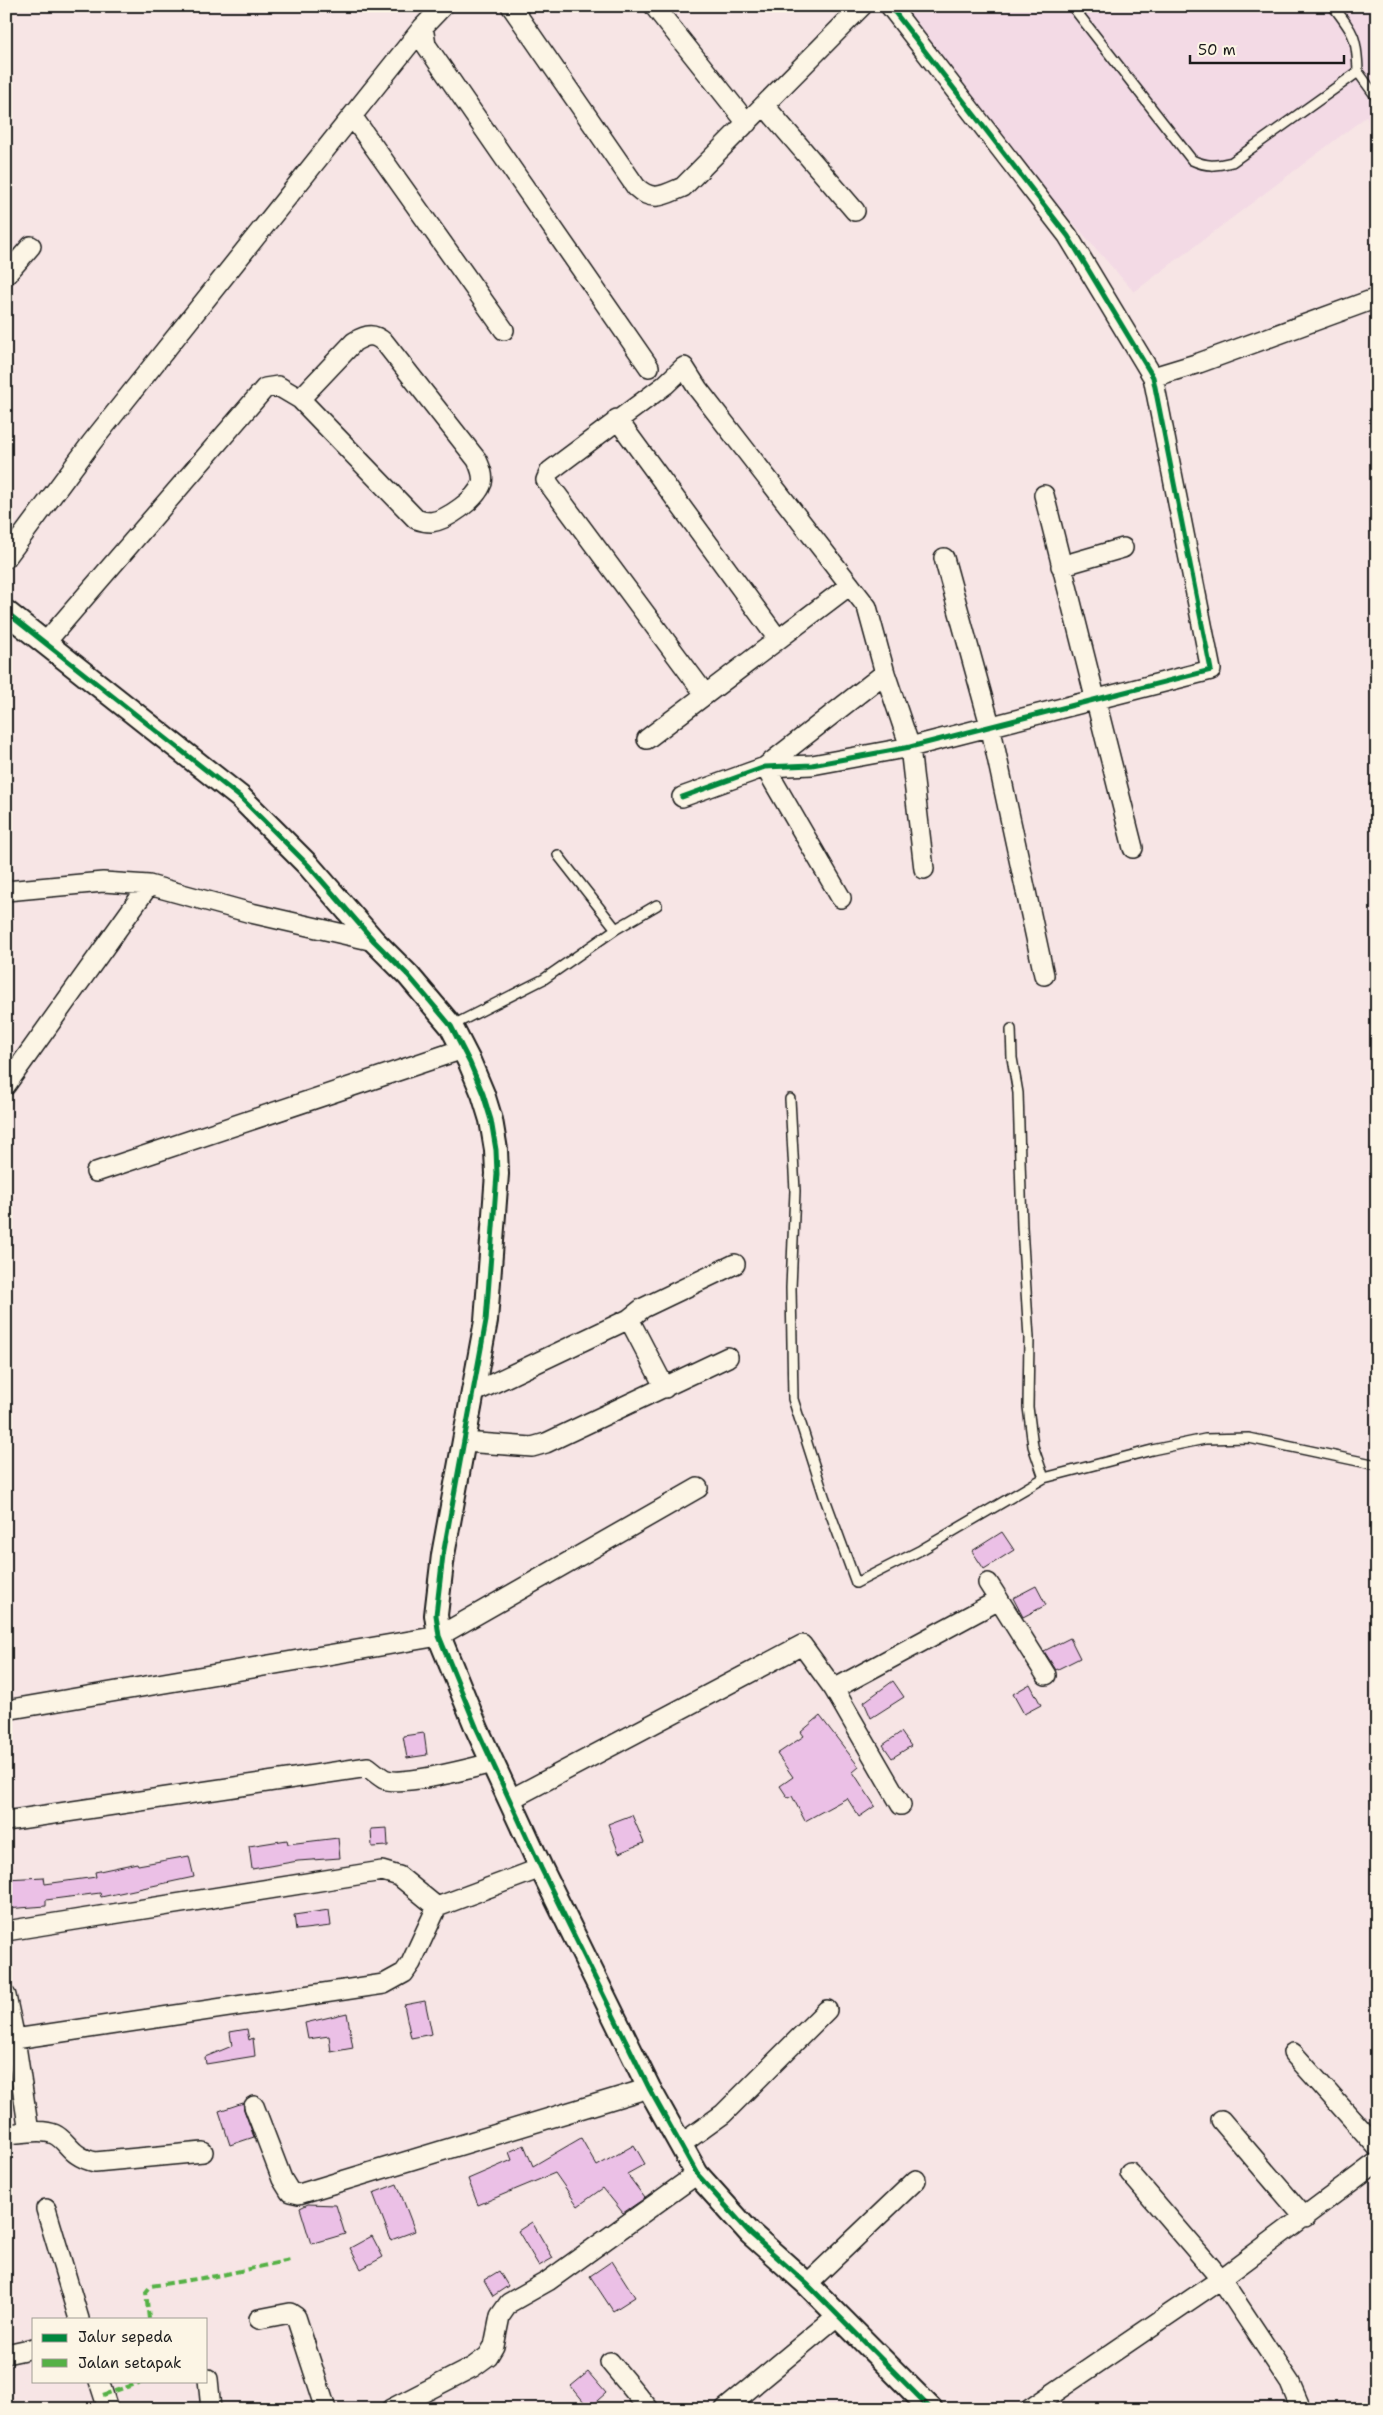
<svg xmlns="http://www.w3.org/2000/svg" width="1383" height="2415" viewBox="0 0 1383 2415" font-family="'Shantell Sans',sans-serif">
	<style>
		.built { fill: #f3dae5 }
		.building { fill: #ebc0e6; stroke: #1c1c1c }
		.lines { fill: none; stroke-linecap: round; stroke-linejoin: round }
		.service-casing { stroke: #1c1c1c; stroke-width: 12 }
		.minor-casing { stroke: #1c1c1c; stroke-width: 22 }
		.tertiary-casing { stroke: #1c1c1c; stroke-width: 26 }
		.service { stroke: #fcf5e5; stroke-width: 9 }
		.minor { stroke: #fcf5e5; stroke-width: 19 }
		.tertiary { stroke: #fcf5e5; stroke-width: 22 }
		.quiet { stroke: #55b145; stroke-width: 4; stroke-dasharray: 8 4; stroke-linecap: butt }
		.cycleway-casing { stroke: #fcf5e5; stroke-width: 8 }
		.cycleway { stroke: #00873e; stroke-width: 5 }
	</style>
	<rect width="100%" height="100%" fill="#f7e5e5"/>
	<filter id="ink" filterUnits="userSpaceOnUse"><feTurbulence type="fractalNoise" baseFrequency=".02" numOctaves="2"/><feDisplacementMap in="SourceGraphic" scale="10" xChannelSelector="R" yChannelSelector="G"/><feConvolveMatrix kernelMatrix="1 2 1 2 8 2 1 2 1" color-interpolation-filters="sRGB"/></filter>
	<g filter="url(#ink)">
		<path class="built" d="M 883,6 L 1377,6 L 1377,187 L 1367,116 L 1134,292 Z"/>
		<path class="building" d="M 1002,1532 L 1014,1550 L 984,1569 L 972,1551 Z
			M 1036,1586 L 1046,1605 L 1023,1617 L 1013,1598 Z
			M 1070,1638 L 1080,1658 L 1056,1670 L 1044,1651 Z
			M 893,1681 L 904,1697 L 871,1718 L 864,1702 Z
			M 1030,1684 L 1041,1705 L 1024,1714 L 1013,1694 Z
			M 820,1716 L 859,1767 L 853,1772 L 875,1806 L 859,1817 L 847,1798 L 805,1821 L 792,1796 L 788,1798 L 780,1786 L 793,1777 L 777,1754 L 804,1736 L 801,1732 Z
			M 901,1732 L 911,1746 L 892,1758 L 883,1745 Z
			M 424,1733 L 427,1755 L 407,1758 L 403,1736 Z
			M 632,1815 L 644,1843 L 619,1853 L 608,1824 Z
			M 387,1828 L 388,1846 L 372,1847 L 371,1829 Z
			M 338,1838 L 340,1858 L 298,1861 L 252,1869 L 249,1846 L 287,1840 L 288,1844 Z
			M 189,1856 L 194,1877 L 101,1897 L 100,1893 L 46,1900 L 46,1906 L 6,1909 L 6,1879 L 44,1877 L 45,1884 L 96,1877 L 95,1872 L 137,1863 L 138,1865 Z
			M 329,1910 L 331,1926 L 296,1930 L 294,1915 Z
			M 425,2001 L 432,2034 L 411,2038 L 404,2005 Z
			M 347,2013 L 353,2048 L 331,2052 L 329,2036 L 308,2039 L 305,2023 Z
			M 247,2029 L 249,2040 L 253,2038 L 255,2056 L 206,2064 L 205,2057 L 232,2046 L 230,2032 Z
			M 243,2103 L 244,2110 L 254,2137 L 230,2145 L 219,2111 Z
			M 581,2138 L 597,2166 L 634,2145 L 645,2164 L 627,2174 L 645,2198 L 623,2213 L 603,2188 L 578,2206 L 555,2173 L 478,2205 L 468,2179 L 512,2160 L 509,2152 L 524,2145 L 533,2166 Z
			M 397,2184 L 415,2231 L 391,2240 L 373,2193 Z
			M 308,2204 L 336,2205 L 345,2234 L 311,2244 L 300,2208 Z
			M 532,2222 L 553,2258 L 539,2266 L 518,2231 Z
			M 372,2236 L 383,2257 L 361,2269 L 350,2248 Z
			M 612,2261 L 635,2297 L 613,2311 L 590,2276 Z
			M 499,2271 L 508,2286 L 493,2296 L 484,2280 Z
			M 588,2372 L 606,2393 L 589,2408 L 571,2386 Z"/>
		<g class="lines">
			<defs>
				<path id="service" d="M 1072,6 L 1192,160 C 1207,167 1216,166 1232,162 L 1358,72 C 1357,37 1354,33 1333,6
					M 1358,72 L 1377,98
					M 558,855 L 616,929
					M 451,1026 L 544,979 L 616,929 L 657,905
					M 1011,1029 L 1012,1058 L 1018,1093 L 1022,1227 L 1029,1338 L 1028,1407 L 1033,1446 L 1044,1478
					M 790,1099 L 795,1191 L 791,1288 L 793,1399 L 824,1496 L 856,1583 L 921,1550 L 1044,1478 L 1152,1450 L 1205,1439 L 1249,1438 L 1377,1465"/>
				<path id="minor" d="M 511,6 L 636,187 C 653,203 664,195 683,187 L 862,6
					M 654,6 L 747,123
					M 423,27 L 426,45 L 649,367
					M 764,105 L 855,211
					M 352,116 L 504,330
					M 6,275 L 31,246
					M 1153,377 L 1199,363 L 1377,298
					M 617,419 L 778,639
					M 1044,495 L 1133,848
					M 6,558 L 92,442 L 423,27 L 443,6
					M 944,558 L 990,725 L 1044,975
					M 1061,566 L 1123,548
					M 45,643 L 265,388 L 278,386 L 300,399 L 416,519 C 421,521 425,522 431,522 C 447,520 477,499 482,483 C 484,475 480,467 477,460 L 385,343 C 374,333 367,334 354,342 L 300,399
					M 705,694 L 546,480 L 550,471 L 665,385 L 684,367 L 698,389 L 867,607 L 885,673 L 910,747 L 924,869
					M 647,739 L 850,585
					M 682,797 L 765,767 L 812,765 L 910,747 L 1211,670 L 1153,377 L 1068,236 L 890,6
					M 6,891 L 103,882 L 149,885 L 251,913 L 374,941
					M 841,898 L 765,767 L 885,673
					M 6,1085 L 149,885
					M 96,1172 L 463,1049
					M 665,1388 L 629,1319 L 643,1308 L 735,1264
					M 473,1393 L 629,1319
					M 464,1442 L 532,1447 L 546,1443 L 728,1357
					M 988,1583 L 999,1600
					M 834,1689 L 999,1600 L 1046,1675
					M 6,1710 L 439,1636 L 698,1488
					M 511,1799 L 802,1645 L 834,1689 L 901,1805
					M 6,1821 L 368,1767 C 373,1771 379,1776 384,1779 C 402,1787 472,1768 492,1763
					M 6,1931 L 382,1871 L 399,1876 L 437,1907
					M 6,1996 L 15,2039 L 6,2041
					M 1293,2053 L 1377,2147
					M 254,2106 L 282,2179 L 290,2192 L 299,2194 L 649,2088
					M 1221,2120 L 1305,2218
					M 29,2132 C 72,2127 59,2154 95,2162 L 203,2152
					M 6,2134 L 29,2132 L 15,2039 L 384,1984 L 404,1973 L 411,1963 L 437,1907 L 541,1868
					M 680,2145 L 723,2114 L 827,2010
					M 46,2209 L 79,2319
					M 807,2284 L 916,2180
					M 259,2319 L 290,2313 L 296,2317 L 326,2409
					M 6,2354 L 34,2348
					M 610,2362 L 649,2409
					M 208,2379 L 211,2409
					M 99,2381 L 108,2409
					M 391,2409 L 473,2367 L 488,2356 L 494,2346 L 500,2316 L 509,2303 L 548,2281 L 697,2174
					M 725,2409 L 837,2316
					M 1030,2409 L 1221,2279 L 1130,2173
					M 1301,2409 L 1290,2383 L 1221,2279 L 1377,2162"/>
				<path id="tertiary" d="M 6,612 L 240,797 L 308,865 L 374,941 L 408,975 L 451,1026 L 470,1063 L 483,1094 L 491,1120 L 496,1150 L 497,1174 L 486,1321 L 443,1555 L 436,1615 L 439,1636 L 477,1729 L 541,1868 L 649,2088 L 697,2174 L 750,2233 L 807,2284 L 931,2409"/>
			</defs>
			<use href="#service" class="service-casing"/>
			<use href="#minor" class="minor-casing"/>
			<use href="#tertiary" class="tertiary-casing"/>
			<use href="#service" class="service"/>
			<use href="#minor" class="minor"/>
			<use href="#tertiary" class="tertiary"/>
			<path class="quiet" d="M 149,2319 L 146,2292 L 151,2286 L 222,2275 L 290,2260
				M 103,2395 L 145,2381"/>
			<defs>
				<path id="cycleway" d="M 6,612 L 240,797 L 308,865 L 374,941 L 408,975 L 451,1026 L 470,1063 L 483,1094 L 491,1120 L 496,1150 L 497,1174 L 486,1321 L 443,1555 L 436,1615 L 439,1636 L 477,1729 L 541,1868 L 649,2088 L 697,2174 L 750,2233 L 807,2284 L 931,2409
					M 682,797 L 765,767 L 812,765 L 910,747 L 1211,670 L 1153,377 L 1068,236 L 890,6"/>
			</defs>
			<use href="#cycleway" class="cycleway-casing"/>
			<use href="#cycleway" class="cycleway"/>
		</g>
	</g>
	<rect width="1383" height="2415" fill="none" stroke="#fcf5e5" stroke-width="25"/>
	<rect x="12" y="12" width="1358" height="2390" fill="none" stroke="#1c1c1c" stroke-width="2" filter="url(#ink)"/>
	<rect x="32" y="2318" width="175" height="65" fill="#fcf5e5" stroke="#a29e95"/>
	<rect x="42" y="2334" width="25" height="8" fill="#00873e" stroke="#a29e95"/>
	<text x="78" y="2342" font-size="15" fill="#1c1c1c">Jalur sepeda</text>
	<rect x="42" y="2359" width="25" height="8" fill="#55b145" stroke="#a29e95"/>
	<text x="78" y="2368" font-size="15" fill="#1c1c1c">Jalan setapak</text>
	<path d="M1190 55v8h154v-8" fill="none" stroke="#1c1c1c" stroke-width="2.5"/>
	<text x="1198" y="55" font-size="15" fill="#1c1c1c" stroke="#fcf5e5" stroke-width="4" paint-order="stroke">50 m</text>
</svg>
